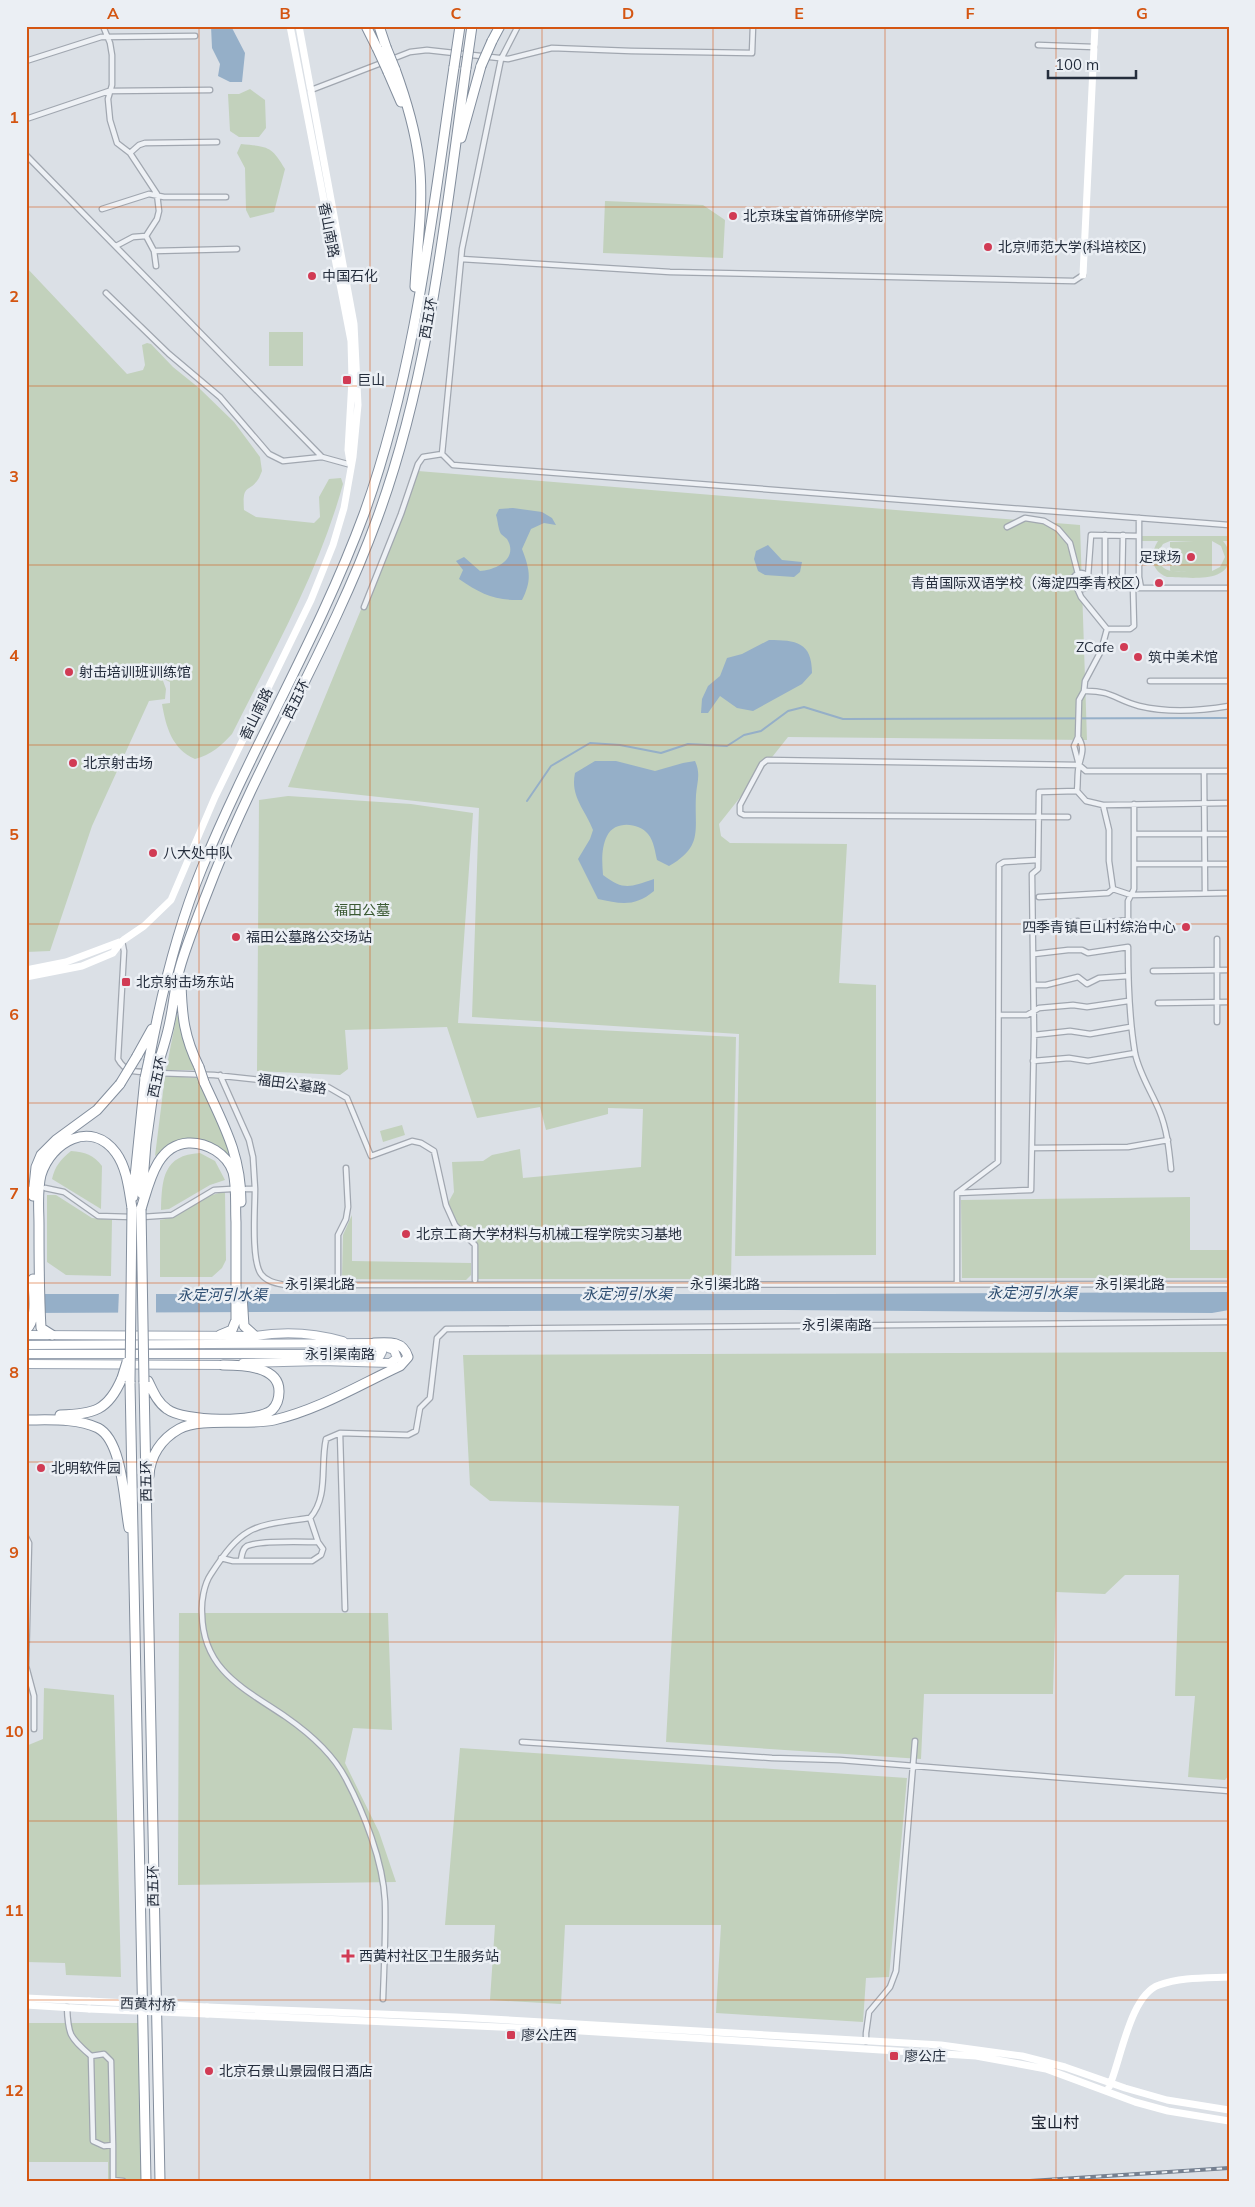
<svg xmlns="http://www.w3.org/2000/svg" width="1255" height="2207" viewBox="0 0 1255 2207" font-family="Mulish,'Noto Sans SC',sans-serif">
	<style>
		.green { fill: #c2d1bc; fill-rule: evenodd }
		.water { fill: #95afc8 }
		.pier { fill: #dbe0e6 }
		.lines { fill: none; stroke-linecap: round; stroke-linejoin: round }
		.stream { stroke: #95afc8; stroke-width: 2 }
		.street-casing { stroke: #a1a7b0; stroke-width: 7 }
		.primary-casing { stroke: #9aa4b2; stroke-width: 10 }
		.highway-casing { stroke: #838e9d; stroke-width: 11 }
		.street { stroke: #eef1f5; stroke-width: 4.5 }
		.secondary { stroke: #fff; stroke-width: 7 }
		.primary { stroke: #fff; stroke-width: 8 }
		.highway { stroke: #fff; stroke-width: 9 }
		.rail-casing { stroke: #758090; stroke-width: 4 }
		.rail { stroke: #ebeff4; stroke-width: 2; stroke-dasharray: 5.5; stroke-linecap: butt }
		.highway-bridge-casing { stroke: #838e9d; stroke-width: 11; stroke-linecap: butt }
		.secondary-bridge { stroke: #fff; stroke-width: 7 }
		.highway-bridge { stroke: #fff; stroke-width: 9 }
		.grid { fill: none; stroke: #d45511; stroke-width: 1; stroke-opacity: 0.55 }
		.poi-dot { fill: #d13b54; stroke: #ebeff4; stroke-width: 2 }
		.labels { text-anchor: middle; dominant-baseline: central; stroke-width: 5; stroke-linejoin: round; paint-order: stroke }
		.poi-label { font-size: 14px; fill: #252e3d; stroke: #ebeff4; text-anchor: start }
		.street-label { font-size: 14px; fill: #252e3d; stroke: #ebeff4 }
		.park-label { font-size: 14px; fill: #3a5932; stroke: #ebeff4 }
		.water-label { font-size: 15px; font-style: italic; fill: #2e4e71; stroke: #ebeff4 }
		.quarter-label { font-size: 16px; fill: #181f2d; stroke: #ebeff4 }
		.neatline { fill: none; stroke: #d45511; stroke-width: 2 }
		.grid-label { font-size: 16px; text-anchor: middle; font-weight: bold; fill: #d45511 }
	</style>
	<rect width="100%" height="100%" fill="#dbe0e6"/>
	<path class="green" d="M 250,89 L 265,100 L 266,128 L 259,137 L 239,137 L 230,131 L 228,94 L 239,94 Z
		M 241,144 C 268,147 271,145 285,169 L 274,212 L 250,218 L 246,210 L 245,168 L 237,153 Z
		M 605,201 L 703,205 L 725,220 L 723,258 L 603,253 Z
		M 26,267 L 127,374 L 143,370 L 145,365 L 142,345 L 147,343 L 151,344 L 173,367 L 199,388 L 234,422 L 260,457 L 262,471 L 259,478 C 249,494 242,482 244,510 L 256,517 L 314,523 L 320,517 L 319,497 L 329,479 L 341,478 L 343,484 C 319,572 273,652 232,734 C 222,745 211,755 195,759 C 172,749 166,727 162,704 L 170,703 L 170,682 L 162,678 L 166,689 L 165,699 L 149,701 L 92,826 L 50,951 L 26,952 Z
		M 269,332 L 303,332 L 303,366 L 269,366 Z
		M 418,471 L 1080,525 L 1087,740 L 788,737 L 719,824 L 721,836 L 730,843 L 847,844 L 839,983 L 876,985 L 876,1255 L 735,1256 L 739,1034 L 472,1017 L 479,808 L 288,787 Z
		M 1141,536 L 1229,536 L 1229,541 L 1223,541 C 1228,547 1229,551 1229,559 C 1228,584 1185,577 1167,577 C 1151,571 1149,555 1158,541 L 1141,541 ZM 1170,541 L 1194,542 L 1170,542 L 1170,571 L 1187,572 C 1172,572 1157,572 1158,552 L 1163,544 ZM 1212,541 L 1221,546 L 1225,557 L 1220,567 L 1212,571 Z
		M 288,796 L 411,804 L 473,813 L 458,1023 L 736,1037 L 731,1279 L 478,1279 L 477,1242 L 458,1224 L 448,1203 L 454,1192 L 452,1162 L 483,1161 L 492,1155 L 520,1149 L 523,1178 L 641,1167 L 643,1109 L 608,1108 L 608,1114 L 546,1130 L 540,1107 L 477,1118 L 447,1027 L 345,1030 L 348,1069 L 340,1075 L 257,1071 L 259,800 Z
		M 177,1014 L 196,1070 L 166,1070 Z
		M 165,1076 L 199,1078 L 231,1153 L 228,1155 C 201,1132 182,1135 155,1156 Z
		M 402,1125 L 405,1135 L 383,1142 L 380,1131 Z
		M 71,1151 C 85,1152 94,1155 102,1166 L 101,1209 L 52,1179 C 55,1166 61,1159 71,1151 Z
		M 200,1153 L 215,1161 L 225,1180 L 210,1185 L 169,1209 L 161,1210 C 162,1179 163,1155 200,1153 Z
		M 225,1192 L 226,1260 L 222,1268 L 212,1277 L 160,1277 L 160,1220 C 184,1217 201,1194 225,1192 Z
		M 47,1195 L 56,1195 L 92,1218 L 112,1220 L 111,1276 L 66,1275 L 47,1262 Z
		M 1190,1197 L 1190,1250 L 1229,1250 L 1229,1278 L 962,1278 L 961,1200 Z
		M 352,1215 L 352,1261 L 471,1263 L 471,1275 L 466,1280 L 342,1279 L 343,1235 Z
		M 1229,1352 L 1229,1775 L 1225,1780 L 1188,1777 L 1195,1696 L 1175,1696 L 1179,1575 L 1125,1575 L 1105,1594 L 1056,1592 L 1053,1694 L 924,1694 L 921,1759 L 666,1742 L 679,1506 L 490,1501 L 470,1485 L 463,1355 Z
		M 179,1613 L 388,1613 L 392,1730 L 353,1728 L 345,1763 L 379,1832 L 396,1882 L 178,1885 Z
		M 44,1688 L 114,1695 L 121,1977 L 66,1975 L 65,1963 L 26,1962 L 26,1746 L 43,1739 Z
		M 460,1748 L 907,1778 L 889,1977 L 866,1978 L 863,2022 L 716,2013 L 721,1925 L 565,1925 L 561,2004 L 490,2000 L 495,1925 L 445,1925 Z
		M 26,2023 L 142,2023 L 141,2181 L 108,2181 L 108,2162 L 26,2162 Z"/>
	<path class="water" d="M 211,26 L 231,26 L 245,53 L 242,82 L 230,82 L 218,76 L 220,64 L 212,48 Z
		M 513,508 L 542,512 L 552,518 L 556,525 L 544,523 L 531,529 L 522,549 C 530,570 532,580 522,600 C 495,601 481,594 459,579 L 463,570 L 456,561 L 464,557 L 480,571 C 496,570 519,559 507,539 C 505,537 503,536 501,534 C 498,529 498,521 496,515 L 499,509 Z
		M 768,545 L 782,560 L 802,562 L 800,572 L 794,577 L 765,575 L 758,571 L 754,559 L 756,551 Z
		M 769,640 C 796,640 812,642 812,673 L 802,684 L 753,711 L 737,708 L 720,696 L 708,713 L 701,713 L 702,699 L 708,686 L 720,676 L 727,658 L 742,654 Z
		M 595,761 L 616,761 L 655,771 L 683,763 L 695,761 C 701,774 697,782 696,795 C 694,830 704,846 669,866 L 657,860 C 655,852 654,841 648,834 C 639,823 615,820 607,836 C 601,848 602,862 603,875 C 624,891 630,887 654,879 L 654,891 C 635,907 621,904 598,899 L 578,859 L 590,839 L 593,830 C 585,809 570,797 575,773 Z
		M 1229,1292 L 1229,1310 L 1212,1313 L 784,1310 L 26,1313 L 26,1294 L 830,1294 Z"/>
	<path class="pier" d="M 119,1291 L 156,1291 L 156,1315 L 118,1315 Z"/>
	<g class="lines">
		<path class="stream" d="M 527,801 L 551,766 L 590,743 L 620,745 L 661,753 L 688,744 L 727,746 L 744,735 L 761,731 L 788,711 L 804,707 L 843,719 L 1229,718"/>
		<defs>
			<path id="street" d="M 103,26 L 110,43 L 112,55 L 112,85 L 108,99 L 110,120 L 117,143 L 130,153 L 157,194 L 159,211 L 157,219 L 146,236
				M 518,26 L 501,59 L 462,249 L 442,454 L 453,465 L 1229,525
				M 1038,45 L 1094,47
				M 392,59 L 410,52 L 427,50 L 508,59 L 552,48 L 631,51 L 752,53 L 753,26
				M 26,61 L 101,37 L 195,36
				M 311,90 L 384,62
				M 26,119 L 109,91 L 210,90
				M 130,153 L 139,145 L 145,143 L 217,142
				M 26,155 L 322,457 L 351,465
				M 102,209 L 149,194 L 164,197 L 226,197
				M 116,246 L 133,237 L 146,236 L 154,251 L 156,266
				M 154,251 L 237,249
				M 461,259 L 670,272 L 1074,281 L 1083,275
				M 106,293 L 169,354 L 220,397 L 269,454 L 283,461 L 322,457
				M 1139,518 L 1139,577 L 1141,588
				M 1007,527 L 1025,518 L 1044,521 L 1058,529 L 1070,543 L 1078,574
				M 1105,535 L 1105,577
				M1073 581a8 8 0 1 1 16 0a8 8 0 1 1-16 0Z
				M 1088,577 L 1091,535 L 1139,536
				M 1088,585 L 1133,588 L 1229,588
				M 1122,587 L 1123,535
				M 1077,588 L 1081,597 L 1107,629 L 1101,651 L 1085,681 L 1084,691 L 1079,700 L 1078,737
				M 364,607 L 401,514 L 418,464 L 423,457 L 442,454
				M 1107,629 L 1130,629 L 1134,626 L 1133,588
				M 1150,681 L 1229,681
				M 1084,691 C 1111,690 1116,700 1139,706 C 1168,713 1200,711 1229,706
				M 1229,771 L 1086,771 L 1079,765 L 1074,746 L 1078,737 C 1085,748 1082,753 1079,765 C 1077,773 1078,783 1077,791 L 1086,801 L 1103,805 L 1229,803
				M 1204,772 L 1205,893
				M 1068,817 L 744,815 L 740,813 L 740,805 L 762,764 L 767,760 L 1079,765
				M 1135,834 L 1229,834
				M 1134,864 L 1229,864
				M 1113,889 L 1131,895 L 1229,893
				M 1039,897 L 1108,893 L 1113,889 L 1109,861 L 1109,830 L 1103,805
				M 1033,923 L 1048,926 L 1078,921 L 1080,925 L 1128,920 L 1128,901 L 1134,889 L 1134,804
				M 1217,939 L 1217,1022
				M 122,941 L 124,951 L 118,1059 C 125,1072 134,1072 148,1072
				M 1034,954 L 1068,950 L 1082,950 L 1088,953 L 1128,947 C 1128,984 1129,1017 1135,1053 C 1139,1073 1151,1091 1159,1110 C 1167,1129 1169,1149 1171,1169
				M 1153,971 L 1229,970
				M 1034,985 L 1046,985 L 1078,977 L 1087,984 L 1099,978 L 1128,976
				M 1158,1003 L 1229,1002
				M 1000,1015 L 1027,1015 L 1039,1008 L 1073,1005 L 1087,1007 L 1128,1001
				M 1034,1035 L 1070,1031 L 1090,1034 L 1130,1027
				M 1033,1061 L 1069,1058 L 1088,1061 L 1135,1053
				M 156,1073 L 214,1075 L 328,1087 L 347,1098 L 371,1156 L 412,1141 L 421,1143 L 434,1151 L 446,1205 L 455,1225 L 475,1245 L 475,1280
				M 220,1075 L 249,1140 L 253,1157 L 255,1189
				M 1033,1148 L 1128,1147 L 1168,1140
				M 45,1188 L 64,1192 L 98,1216 L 132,1217
				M 26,1189 L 29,1189
				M 246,1189 L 255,1189 C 255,1208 251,1260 261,1274 C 267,1282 276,1283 285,1285 L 1229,1284
				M 957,1193 L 1031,1190 L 1034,1035 L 1032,874 L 1038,869 L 1039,792 L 1077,791
				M 142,1217 L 172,1215 L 214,1190 L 231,1189
				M 338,1284 L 338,1235 L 346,1219 L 348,1207 L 346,1168
				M 957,1284 L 957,1193 L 998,1162 L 999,865 L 1004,862 L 1038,860
				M 340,1433 L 345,1609
				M 26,1537 L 29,1543 L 26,1666 L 34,1696 L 34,1729
				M 221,1558 L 233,1561 L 312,1561 L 321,1555 L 323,1549 L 318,1542 L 310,1518
				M 241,1560 C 242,1555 242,1549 247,1546 C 259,1540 303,1542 318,1542
				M 522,1742 L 772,1758 L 840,1760 L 1229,1791
				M 383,1999 C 384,1967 386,1933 385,1901 C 383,1861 364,1813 346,1779 C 333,1754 309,1733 286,1717 C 245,1689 203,1671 202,1614 C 201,1602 204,1584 211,1574 C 244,1523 254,1526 310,1518 C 329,1496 320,1466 326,1439 L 340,1433 L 408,1435 L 416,1431 L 420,1408 L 430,1398 L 437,1338 L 446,1329 L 1229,1322
				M 67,2007 C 68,2036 70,2037 91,2056 L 93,2141 L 104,2146 L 113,2145 L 111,2061 L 104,2054 L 91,2056
				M 866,2041 L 866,2033 L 869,2012 L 890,1987 L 896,1971 L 915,1741
				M 113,2145 L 113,2181
				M 113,2180 L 123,2181"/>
			<path id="primary" d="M 26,1335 L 255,1336 C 284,1331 315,1333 343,1341
				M 26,1345 L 374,1343 L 394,1350 L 397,1358 L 390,1363 L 322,1361 L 243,1363
				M 26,1354 L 321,1354 L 380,1356 L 382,1352 L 376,1345
				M 26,1364 L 227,1365"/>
			<path id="highway" d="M 366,26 L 377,48
				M 379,26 L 386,47
				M 492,41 L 500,26
				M 395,69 C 406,99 415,129 419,161 C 424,203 417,246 415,287
				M 388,72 L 401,102
				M 461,138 L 481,66
				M 181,983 C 182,1016 184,1037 199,1067
				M 137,1056 L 152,1029
				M 149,1060 C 161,995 177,929 202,868 C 251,748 319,636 364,514 C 415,373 432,216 454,67
				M 157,1067 C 162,1052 167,1037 170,1021 C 174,1003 175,983 181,964 C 190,934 203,904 214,875 C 262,754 332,642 377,519 C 430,375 445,219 466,68
				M 204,1082 C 223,1124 241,1154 241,1202
				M 142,1194 L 146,1143 L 155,1079
				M 33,1196 L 36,1167 L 41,1155 L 56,1140 L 97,1110 L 120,1084
				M 133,1197 L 145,1078
				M 141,1209 C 149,1184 156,1145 188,1143 C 207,1142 227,1154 233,1172 C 237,1188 235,1206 236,1222 C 236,1254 236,1287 236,1320 L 232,1330 L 220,1335
				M 242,1295 L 244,1326 L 255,1336
				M 26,1330 C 38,1319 33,1294 33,1279
				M 52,1335 L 41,1328 C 39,1293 39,1259 39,1225 C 39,1209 37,1191 41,1175 C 51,1142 91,1119 116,1153 C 127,1168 129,1190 132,1208
				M 148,1381 C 153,1391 157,1402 167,1409 C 184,1422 256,1423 272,1410 C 277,1405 279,1399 279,1392 C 280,1366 242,1365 223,1365
				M 130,1382 L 146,2181
				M 144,1382 L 160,2181
				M 60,1415 C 94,1414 108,1411 122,1378
				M 26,1420 C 50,1420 77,1418 98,1428 C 123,1441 124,1503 129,1528
				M 149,1476 C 150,1456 161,1439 179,1429 C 200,1417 247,1426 274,1420 C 318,1410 359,1385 400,1366 L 408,1357 C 403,1341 390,1342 374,1343"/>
		</defs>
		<use href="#street" class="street-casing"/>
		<use href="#primary" class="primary-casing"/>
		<use href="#highway" class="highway-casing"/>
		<use href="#street" class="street"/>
		<path class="secondary" d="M 290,26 L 351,341 L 352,380 L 348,450 L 350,462
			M 1083,275 L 1095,26
			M 26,970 L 66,962 L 122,941 L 144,926 L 171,900 L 215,797 L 311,600 L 333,545 L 344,508 L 353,457 L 358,405 L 354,324 L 299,26
			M 26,977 L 82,966 L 113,953 L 122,941
			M 26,1998 L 89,2001
			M 26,2005 L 89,2009
			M 207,2007 L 456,2017 L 941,2045 L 1022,2056 L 1065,2067 L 1125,2088 L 1167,2100 L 1229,2110
			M 207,2014 L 565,2030 L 976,2056 L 1046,2069 L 1135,2102 L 1168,2111 L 1229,2121
			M 1109,2087 C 1121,2060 1130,1995 1159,1985 C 1180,1977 1207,1978 1229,1977"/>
		<use href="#primary" class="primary"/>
		<use href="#highway" class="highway"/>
		<defs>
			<path id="rail" d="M 1030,2181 L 1229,2168"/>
		</defs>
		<use href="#rail" class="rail-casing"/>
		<use href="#rail" class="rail"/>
		<defs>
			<path id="highway-bridge" d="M 386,47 L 395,69
				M 377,48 L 388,72
				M 481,66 L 492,41
				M 454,67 L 460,26
				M 466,68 L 472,26
				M 199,1067 L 204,1082
				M 145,1078 L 149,1060
				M 155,1079 L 157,1067
				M 120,1084 L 137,1056
				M 141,1209 L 144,1382
				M 122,1378 L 127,1362
				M 130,1382 L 132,1208"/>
		</defs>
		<use href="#highway-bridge" class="highway-bridge-casing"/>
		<path class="secondary-bridge" d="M 89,2001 L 207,2007
			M 89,2009 L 207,2014"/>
		<use href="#highway-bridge" class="highway-bridge"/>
	</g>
	<path class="grid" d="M 199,26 L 199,2181M 370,26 L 370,2181M 542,26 L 542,2181M 713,26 L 713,2181M 885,26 L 885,2181M 1056,26 L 1056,2181M 26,207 L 1229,207M 26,386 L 1229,386M 26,565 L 1229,565M 26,745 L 1229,745M 26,924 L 1229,924M 26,1103 L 1229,1103M 26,1283 L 1229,1283M 26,1462 L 1229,1462M 26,1642 L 1229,1642M 26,1821 L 1229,1821M 26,2000 L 1229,2000"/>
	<g class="poi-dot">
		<circle cx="733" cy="216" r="5"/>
		<circle cx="988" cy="247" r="5"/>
		<circle cx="312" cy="276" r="5"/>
		<rect x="342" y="375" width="10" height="10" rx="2.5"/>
		<circle cx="1191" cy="557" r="5"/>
		<circle cx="1159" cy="583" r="5"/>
		<circle cx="1124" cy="647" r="5"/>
		<circle cx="1138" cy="657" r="5"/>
		<circle cx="69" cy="672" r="5"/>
		<circle cx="73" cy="763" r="5"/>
		<circle cx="153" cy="853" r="5"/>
		<circle cx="1186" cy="927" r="5"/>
		<circle cx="236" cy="937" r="5"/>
		<rect x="121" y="977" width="10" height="10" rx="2.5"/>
		<circle cx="406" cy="1234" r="5"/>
		<circle cx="41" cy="1468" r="5"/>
		<path d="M345.5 1948.5h5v5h5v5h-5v5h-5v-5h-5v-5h5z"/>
		<rect x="506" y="2030" width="10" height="10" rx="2.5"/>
		<rect x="889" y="2051" width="10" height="10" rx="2.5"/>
		<circle cx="209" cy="2071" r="5"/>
	</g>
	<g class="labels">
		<g class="poi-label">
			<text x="743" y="216">北京珠宝首饰研修学院</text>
			<text x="998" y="247">北京师范大学(科培校区)</text>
			<text x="322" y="276">中国石化</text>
			<text x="357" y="380">巨山</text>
			<text x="1181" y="557" text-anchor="end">足球场</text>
			<text x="1149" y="583" text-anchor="end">青苗国际双语学校（海淀四季青校区）</text>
			<text x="1114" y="647" text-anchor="end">ZCafe</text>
			<text x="1148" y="657">筑中美术馆</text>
			<text x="79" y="672">射击培训班训练馆</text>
			<text x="83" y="763">北京射击场</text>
			<text x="163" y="853">八大处中队</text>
			<text x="1176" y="927" text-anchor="end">四季青镇巨山村综治中心</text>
			<text x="246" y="937">福田公墓路公交场站</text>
			<text x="136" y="982">北京射击场东站</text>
			<text x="416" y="1234">北京工商大学材料与机械工程学院实习基地</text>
			<text x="51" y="1468">北明软件园</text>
			<text x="359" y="1956">西黄村社区卫生服务站</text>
			<text x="521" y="2035">廖公庄西</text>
			<text x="904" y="2056">廖公庄</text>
			<text x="219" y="2071">北京石景山景园假日酒店</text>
		</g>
		<g class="street-label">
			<text transform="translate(329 230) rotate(79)">香山南路</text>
			<text transform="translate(428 318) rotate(-80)">西五环</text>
			<text transform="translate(296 699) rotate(-64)">西五环</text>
			<text transform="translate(256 714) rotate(-64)">香山南路</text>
			<text transform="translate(157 1077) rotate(-78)">西五环</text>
			<text transform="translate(292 1084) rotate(8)">福田公墓路</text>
			<text x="320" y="1284">永引渠北路</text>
			<text x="725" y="1284">永引渠北路</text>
			<text x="1130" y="1284">永引渠北路</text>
			<text x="837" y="1325">永引渠南路</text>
			<text x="340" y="1354">永引渠南路</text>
			<text transform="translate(146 1481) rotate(-91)">西五环</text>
			<text transform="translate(153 1886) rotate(-91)">西五环</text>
			<text transform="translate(148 2004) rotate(2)">西黄村桥</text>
		</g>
		<g class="park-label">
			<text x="362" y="910">福田公墓</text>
		</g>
		<g class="water-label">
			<text x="1032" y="1292">永定河引水渠</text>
			<text x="627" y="1293">永定河引水渠</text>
			<text x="222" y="1294">永定河引水渠</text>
		</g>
		<g class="quarter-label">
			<text x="1055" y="2122">宝山村</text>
		</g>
	</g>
	<rect width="1255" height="2207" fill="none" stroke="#ebeff4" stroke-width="55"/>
	<path d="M1048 70v8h88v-8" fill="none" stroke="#252e3d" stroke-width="2.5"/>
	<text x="1055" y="70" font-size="15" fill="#252e3d" stroke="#ebeff4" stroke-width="4" paint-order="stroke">100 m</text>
	<rect x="28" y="28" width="1200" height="2152" class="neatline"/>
	<g class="grid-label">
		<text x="113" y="19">A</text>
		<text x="285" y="19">B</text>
		<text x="456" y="19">C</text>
		<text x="628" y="19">D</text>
		<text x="799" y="19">E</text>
		<text x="970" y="19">F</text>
		<text x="1142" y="19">G</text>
		<text x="14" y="123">1</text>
		<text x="14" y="302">2</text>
		<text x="14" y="482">3</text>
		<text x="14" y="661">4</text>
		<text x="14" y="840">5</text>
		<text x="14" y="1020">6</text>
		<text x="14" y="1199">7</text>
		<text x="14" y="1378">8</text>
		<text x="14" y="1558">9</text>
		<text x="14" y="1737">10</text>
		<text x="14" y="1916">11</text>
		<text x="14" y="2096">12</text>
	</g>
</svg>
